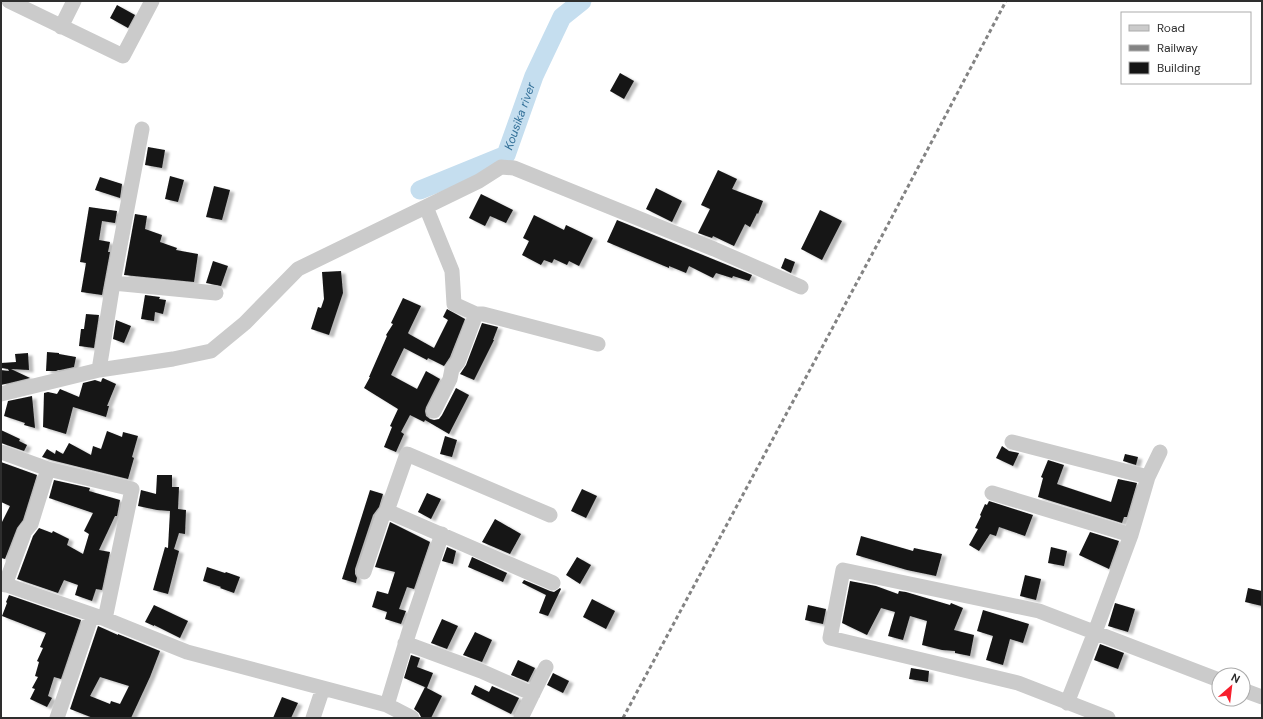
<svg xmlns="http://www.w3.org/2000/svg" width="1263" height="719" viewBox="0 0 1263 719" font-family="'DM Sans',sans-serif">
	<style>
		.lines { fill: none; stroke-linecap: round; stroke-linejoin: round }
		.river { stroke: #c5deef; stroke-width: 19 }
		.building { fill: #151515; fill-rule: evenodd; filter: url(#shadow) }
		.minor { stroke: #cbcbcb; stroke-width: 15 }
		.rail { stroke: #838383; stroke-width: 3; stroke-dasharray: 4 3; stroke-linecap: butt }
		.labels { text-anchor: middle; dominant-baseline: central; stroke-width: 4; stroke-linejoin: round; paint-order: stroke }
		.water-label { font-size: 12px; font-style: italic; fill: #347199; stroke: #fff }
	</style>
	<defs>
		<filter id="shadow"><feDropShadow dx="4.5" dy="2.5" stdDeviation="1" flood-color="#0004"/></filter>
	</defs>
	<rect width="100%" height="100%" fill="#fff"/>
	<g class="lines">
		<path class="river" id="s1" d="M 420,190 L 506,155 L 534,76 L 562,17 L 582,1"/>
	</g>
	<path class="building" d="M 117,5 L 135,15 L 128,28 L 110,18 Z
		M 620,73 L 634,81 L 624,99 L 610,91 Z
		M 148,147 L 165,150 L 162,168 L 145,165 Z
		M 718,170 L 737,179 L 732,189 L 763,201 L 758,214 L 757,213 L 750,227 L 745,224 L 734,246 L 713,236 L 712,238 L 698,233 L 710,209 L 701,205 Z
		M 170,176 L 184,180 L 178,202 L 165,199 Z
		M 100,177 L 122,184 L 120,198 L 95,190 Z
		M 214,186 L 230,190 L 222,220 L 206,217 Z
		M 656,188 L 682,201 L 672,222 L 646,209 Z
		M 481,194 L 513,210 L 506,223 L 490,216 L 485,226 L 469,218 Z
		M 89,207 L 117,211 L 115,223 L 102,221 L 99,240 L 110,242 L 108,252 L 110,252 L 102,295 L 81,292 L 86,263 L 80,262 Z
		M 820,210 L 842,221 L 822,260 L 801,249 Z
		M 135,214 L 147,216 L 145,229 L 162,235 L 160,242 L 177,248 L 176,250 L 198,254 L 194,282 L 124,275 Z
		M 534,215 L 564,230 L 566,225 L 593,238 L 579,266 L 569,261 L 567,265 L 554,259 L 552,263 L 544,260 L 541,265 L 522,255 L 529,241 L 523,238 Z
		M 617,220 L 752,275 L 749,281 L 733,276 L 732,278 L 716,273 L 713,278 L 689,266 L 686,273 L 669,266 L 669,268 L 607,242 Z
		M 785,258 L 795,262 L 791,273 L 781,268 Z
		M 213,261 L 228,266 L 221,286 L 206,283 Z
		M 341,271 L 343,293 L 329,335 L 311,329 L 318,307 L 321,308 L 324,299 L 322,272 Z
		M 145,295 L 160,297 L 159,299 L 166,300 L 163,314 L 155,312 L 154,321 L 141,319 Z
		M 403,298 L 421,306 L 408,333 L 409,334 L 434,348 L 448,320 L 443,317 L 447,309 L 465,319 L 450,357 L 444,366 L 428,358 L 427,360 L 404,348 L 391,375 L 417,389 L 426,371 L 440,379 L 426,407 L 425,411 L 426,416 L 430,419 L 434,420 L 439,419 L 442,415 L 456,388 L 469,395 L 449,434 L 425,420 L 424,422 L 410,415 L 401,432 L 404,434 L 396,452 L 384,447 L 392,427 L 390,426 L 398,409 L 364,388 L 370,377 L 369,377 L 387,336 L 386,335 L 393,324 L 391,323 Z
		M 86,314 L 99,315 L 94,348 L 79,346 L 81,329 L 84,329 Z
		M 116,320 L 131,326 L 124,343 L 113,339 Z
		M 482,323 L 498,327 L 493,340 L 494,340 L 474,380 L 460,374 L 466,365 Z
		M 47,352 L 59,353 L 59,354 L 76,357 L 74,367 L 60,370 L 58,370 L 56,371 L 46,371 Z
		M 28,353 L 29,370 L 11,369 L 30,378 L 1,385 L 1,370 L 9,371 L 8,369 L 1,368 L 1,363 L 16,362 L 15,354 Z
		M 103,378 L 116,384 L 107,406 L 109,406 L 106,417 L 73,407 L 66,434 L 43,427 L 44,393 L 48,392 L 57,394 L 60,389 L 79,397 L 83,383 L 95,380 L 101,382 L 102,379 Z
		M 32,396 L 35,428 L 24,425 L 25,423 L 4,416 L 8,401 Z
		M 1,430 L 20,439 L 19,441 L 27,445 L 24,451 L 1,443 Z
		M 107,431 L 122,437 L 123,432 L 138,436 L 132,457 L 134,458 L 128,479 L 51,460 L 42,457 L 47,449 L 55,454 L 56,450 L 63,454 L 69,443 L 91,455 L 93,446 L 101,449 Z
		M 445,436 L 457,440 L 452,457 L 440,454 Z
		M 1002,446 L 1009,451 L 1019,453 L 1013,466 L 996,458 Z
		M 1125,454 L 1138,457 L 1136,465 L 1123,461 Z
		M 1048,460 L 1064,465 L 1057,484 L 1111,502 L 1118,479 L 1137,483 L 1127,517 L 1124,517 L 1122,523 L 1038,497 L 1043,478 L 1041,477 Z
		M 1,462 L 37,475 L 23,520 L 17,528 L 5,559 L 1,558 L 1,524 L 10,506 L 1,502 Z
		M 157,475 L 172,475 L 172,487 L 179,487 L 178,509 L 186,510 L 185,534 L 179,533 L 174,549 L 179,551 L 168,594 L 153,590 L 165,547 L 168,548 L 170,511 L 157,510 L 138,506 L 141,490 L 156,494 Z
		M 54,480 L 90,488 L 89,491 L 120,500 L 117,516 L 115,516 L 99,550 L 110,552 L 102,590 L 96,589 L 92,601 L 75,595 L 78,585 L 64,580 L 58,593 L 17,579 L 33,536 L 39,528 L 52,533 L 53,531 L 69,539 L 67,545 L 83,554 L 89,534 L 84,531 L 93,513 L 49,498 Z
		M 582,489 L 597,496 L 586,518 L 571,511 Z
		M 370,490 L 383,494 L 379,507 L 373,515 L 355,569 L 355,574 L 357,578 L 356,583 L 342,579 Z
		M 427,493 L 441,499 L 431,519 L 418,512 Z
		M 989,501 L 1033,515 L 1025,536 L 999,527 L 996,536 L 990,534 L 979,551 L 969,545 L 978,529 L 975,528 L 981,516 L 980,515 L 985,504 L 987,505 Z
		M 495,519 L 521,534 L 510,554 L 482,542 Z
		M 390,522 L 430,542 L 414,589 L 407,587 L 399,609 L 406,611 L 401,624 L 385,619 L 387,612 L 372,607 L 377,591 L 388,594 L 395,572 L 375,567 Z
		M 1090,532 L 1119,541 L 1109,569 L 1079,555 Z
		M 861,536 L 913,551 L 914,548 L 942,554 L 936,576 L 907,570 L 856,555 Z
		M 447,547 L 456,551 L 453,564 L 442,561 Z
		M 1051,547 L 1067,551 L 1064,566 L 1048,563 Z
		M 472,557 L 507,573 L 503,582 L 468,567 Z
		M 577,557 L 591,565 L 580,584 L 566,575 Z
		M 207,567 L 225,573 L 226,572 L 240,577 L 234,593 L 220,588 L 221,587 L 203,581 Z
		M 1025,575 L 1041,579 L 1036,600 L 1020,596 Z
		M 524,580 L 550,591 L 554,592 L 560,588 L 561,589 L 548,616 L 539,613 L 546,595 L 522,583 Z
		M 850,581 L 876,586 L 898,594 L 899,591 L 906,592 L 950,605 L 951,603 L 963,608 L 954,630 L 974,635 L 970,656 L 955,653 L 955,651 L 942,650 L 922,645 L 927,621 L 910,616 L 903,640 L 888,636 L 895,612 L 881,608 L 867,635 L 842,623 Z
		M 1248,588 L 1262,591 L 1262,606 L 1245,602 Z
		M 9,595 L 81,620 L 61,679 L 54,677 L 48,696 L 52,698 L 47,707 L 30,699 L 35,689 L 32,688 L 38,677 L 35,676 L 39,662 L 37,661 L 43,648 L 40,647 L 46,633 L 2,616 L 7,603 L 6,602 Z
		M 592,599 L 615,611 L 606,629 L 583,617 Z
		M 1115,603 L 1135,609 L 1128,632 L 1108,626 Z
		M 154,605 L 188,621 L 180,638 L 154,625 L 154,626 L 145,622 Z
		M 808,605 L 826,609 L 823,624 L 805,620 Z
		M 983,610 L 1029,624 L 1023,643 L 1010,639 L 1003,665 L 986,660 L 993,636 L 977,631 Z
		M 442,619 L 458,626 L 447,649 L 431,643 Z
		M 98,626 L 118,635 L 118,634 L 160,651 L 150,677 L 131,718 L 93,718 L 70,709 ZM 100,677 L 129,686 L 120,704 L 111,701 L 110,704 L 90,696 Z
		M 475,632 L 492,640 L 482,662 L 463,655 Z
		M 1100,644 L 1124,653 L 1118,669 L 1094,660 Z
		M 411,655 L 420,658 L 417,667 L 433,673 L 427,688 L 404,678 Z
		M 518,660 L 535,668 L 528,682 L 511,675 Z
		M 911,668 L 929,671 L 928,682 L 909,679 Z
		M 553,673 L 569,681 L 563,693 L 547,685 Z
		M 475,685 L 489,692 L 492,686 L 519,698 L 511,714 L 471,694 Z
		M 425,687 L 442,696 L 431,718 L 423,718 L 421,717 L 419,713 L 414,709 Z
		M 282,697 L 298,703 L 291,718 L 273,718 Z"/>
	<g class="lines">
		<path class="minor" d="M 9,1 L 123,56 L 152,1
			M 61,27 L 74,1
			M 426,207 L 452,271 L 454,304 L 476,314 L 483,314 L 598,344
			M 113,283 L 216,293
			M 99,370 L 113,283 L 142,129
			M 1,394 L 99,370 L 173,359 L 211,351 L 245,323 L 298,269 L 479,181 L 501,167 L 514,168 L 714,249 L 801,287
			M 434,411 L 450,379 L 452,369 L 458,362 L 476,314
			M 1012,442 L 1148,477
			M 1,452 L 48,469 L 132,489 L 105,619
			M 992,493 L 1131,535
			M 387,511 L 553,583
			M 364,572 L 382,518 L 387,511 L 407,454 L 550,515
			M 1,583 L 105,619 L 187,652 L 387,705 L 409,632 L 442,534
			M 5,585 L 25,531 L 31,524 L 48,469
			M 405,643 L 481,671 L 533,694
			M 1243,690 L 1262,697
			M 1067,703 L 1095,632 L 1131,535 L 1148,477 L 1160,452
			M 387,705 L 412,718
			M 57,718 L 92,615
			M 313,718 L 323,688
			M 521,718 L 546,667
			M 1108,718 L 1018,683 L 830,638 L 843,570 L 1039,611 L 1219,680"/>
		<path class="rail" d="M 623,718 L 884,232 L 1006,1"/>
	</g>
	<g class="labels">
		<g class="water-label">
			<text stroke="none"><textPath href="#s1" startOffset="134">Kousika river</textPath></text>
		</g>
	</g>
	<rect width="1263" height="719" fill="none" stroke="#2e2e2e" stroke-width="4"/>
	<rect x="1121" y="12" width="130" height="72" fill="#ffffff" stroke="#ababab"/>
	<rect x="1129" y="25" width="20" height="6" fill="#cbcbcb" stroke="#ababab"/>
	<text x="1157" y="32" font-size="12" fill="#2e2e2e">Road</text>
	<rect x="1129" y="45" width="20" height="6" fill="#838383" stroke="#ababab"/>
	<text x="1157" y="52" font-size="12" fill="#2e2e2e">Railway</text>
	<rect x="1129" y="62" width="20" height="12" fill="#151515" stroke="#ababab"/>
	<text x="1157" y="72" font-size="12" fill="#2e2e2e">Building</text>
	<g transform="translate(1231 687) rotate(28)"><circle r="19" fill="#ffffff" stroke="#ababab"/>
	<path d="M0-3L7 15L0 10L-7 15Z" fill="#f71f2d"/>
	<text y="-6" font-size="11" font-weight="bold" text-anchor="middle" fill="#2e2e2e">N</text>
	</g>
</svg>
